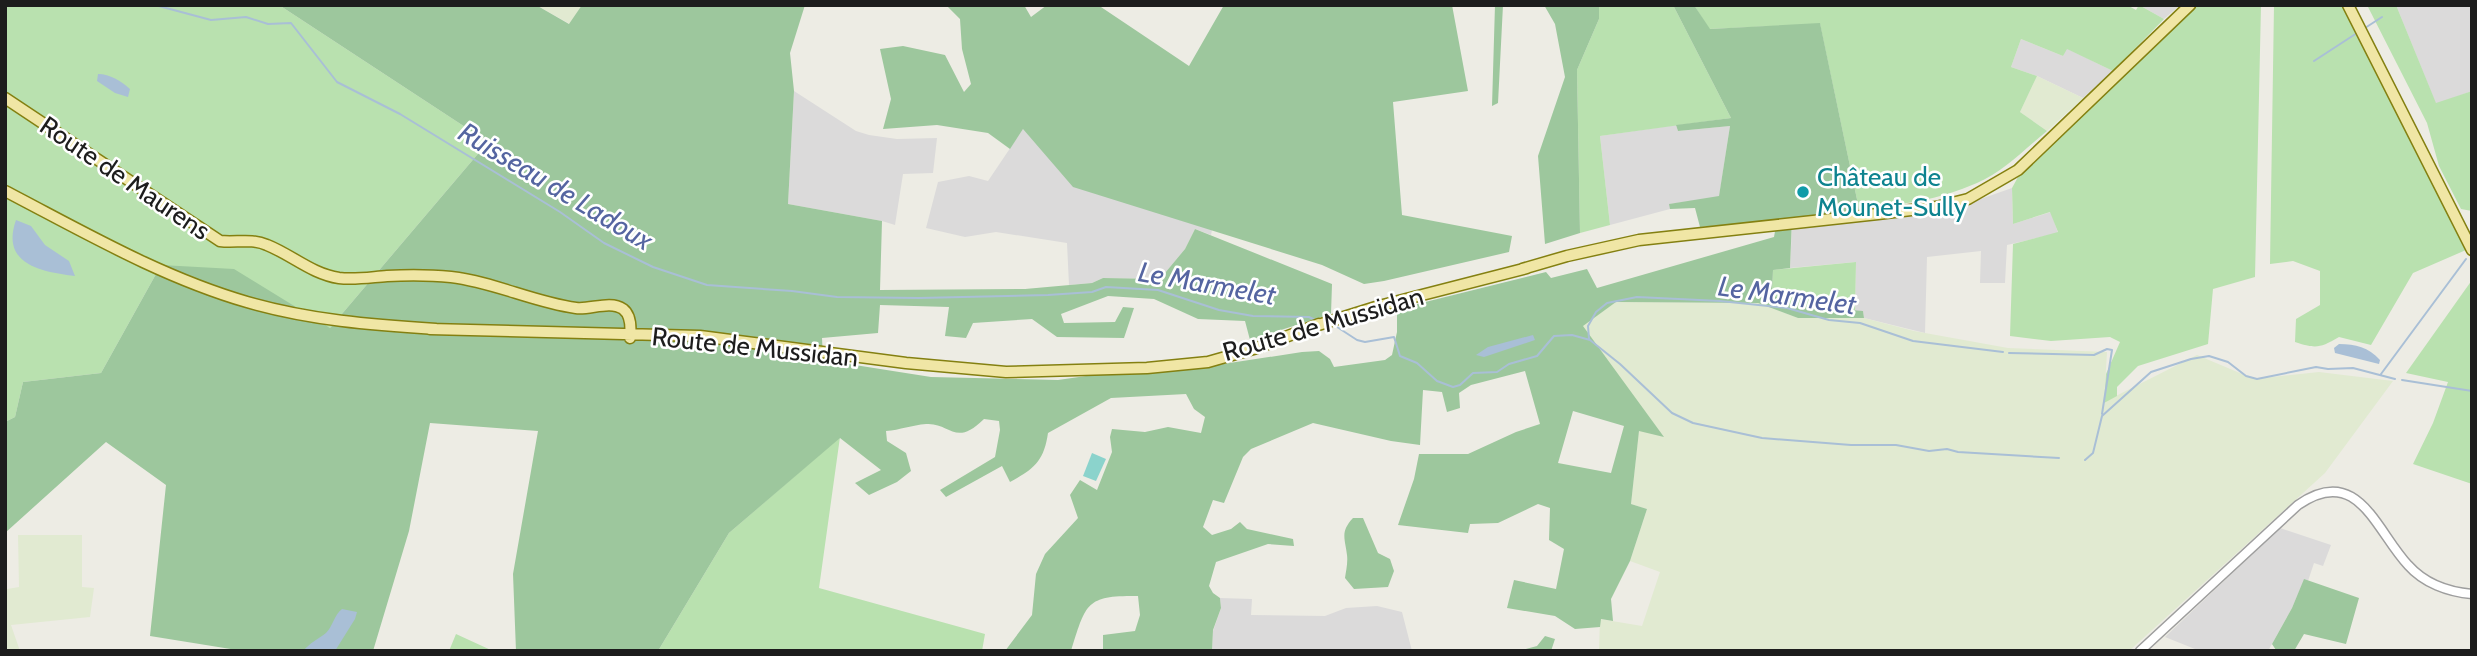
<svg xmlns="http://www.w3.org/2000/svg" width="2477" height="656" viewBox="0 0 2477 656" font-family="Cabin,sans-serif">
	<style>
		.residential { fill: #dbdada }
		.farmland { fill: #e1ead1 }
		.grass { fill: #b9e1af }
		.forest { fill: #9dc79d; fill-rule: evenodd }
		.pitch { fill: #8bd3cc }
		.water { fill: #a9bfd6 }
		.lines { fill: none; stroke-linecap: round; stroke-linejoin: round }
		.stream { stroke: #a9bfd6; stroke-width: 2 }
		.minor-casing { stroke: #9e9e9e; stroke-width: 11 }
		.major-casing { stroke: #848011; stroke-width: 13 }
		.minor { stroke: #fff; stroke-width: 8 }
		.major { stroke: #f0e6a5; stroke-width: 10 }
		.culture-dot { fill: #0f9aa8; stroke: #fff; stroke-width: 2.5 }
		.labels { text-anchor: middle; dominant-baseline: central; stroke-width: 5; stroke-linejoin: round; paint-order: stroke }
		.culture-label { font-size: 26px; fill: #0d838f; stroke: #fff; text-anchor: start }
		.street-label { font-size: 26px; fill: #1d1d1d; stroke: #fff }
		.water-label { font-size: 28px; font-style: italic; fill: #5565a1; stroke: #fff }
	</style>
	<rect width="100%" height="100%" fill="#edece4"/>
	<path class="residential" d="M 2139,5 L 2180,5 L 2164,19 Z
		M 2396,5 L 2472,5 L 2472,91 L 2436,104 Z
		M 2021,39 L 2063,56 L 2066,48 L 2113,71 L 2083,98 L 2037,76 L 2011,67 Z
		M 794,91 L 856,131 L 869,135 L 897,139 L 937,138 L 933,173 L 903,174 L 895,225 L 882,221 L 788,204 Z
		M 1676,125 L 1678,131 L 1730,126 L 1719,197 L 1670,204 L 1670,209 L 1610,225 L 1600,136 Z
		M 1023,129 L 1218,198 L 1211,235 L 1195,229 L 1185,249 L 1160,279 L 1103,278 L 1092,283 L 1069,285 L 1067,243 L 996,232 L 965,237 L 926,228 L 938,182 L 969,176 L 988,181 Z
		M 2012,188 L 2013,224 L 2051,212 L 2058,233 L 2007,245 L 2005,283 L 1980,283 L 1981,251 L 1927,257 L 1925,333 L 1864,318 L 1863,311 L 1855,311 L 1856,262 L 1790,268 L 1792,228 L 1955,208 Z
		M 2280,528 L 2331,545 L 2323,566 L 2314,563 L 2308,581 L 2304,580 L 2292,608 L 2268,651 L 2200,651 L 2165,637 Z
		M 1220,598 L 1252,599 L 1251,615 L 1325,616 L 1346,608 L 1377,606 L 1402,612 L 1412,651 L 1212,651 L 1213,631 L 1221,608 Z"/>
	<path class="farmland" d="M 536,5 L 582,5 L 570,24 Z
		M 2037,76 L 2083,98 L 2047,131 L 2020,112 Z
		M 1616,302 L 1758,303 L 1798,318 L 1864,318 L 1914,331 L 2008,348 L 2107,352 L 2104,402 L 2197,355 L 2254,379 L 2319,372 L 2393,381 L 2325,473 L 2129,651 L 1599,651 L 1600,619 L 1642,626 L 1660,572 L 1630,561 L 1647,509 L 1631,504 L 1639,430 L 1663,436 L 1582,326 Z
		M 18,535 L 82,535 L 82,587 L 94,588 L 90,617 L 11,625 L 20,651 L 5,651 L 7,589 L 19,587 Z"/>
	<path class="grass" d="M 5,5 L 279,5 L 488,142 L 330,328 L 161,265 L 101,373 L 23,382 L 15,417 L 5,422 Z
		M 1607,5 L 1673,5 L 1731,118 L 1600,136 L 1610,225 L 1580,233 L 1577,70 L 1599,19 L 1599,7 Z
		M 1694,5 L 2127,5 L 2136,10 L 2139,5 L 2164,19 L 2113,71 L 2067,49 L 2063,56 L 2021,39 L 2011,67 L 2037,76 L 2020,112 L 2047,131 C 2025,149 2003,172 1977,183 C 1939,200 1900,205 1859,209 L 1820,24 L 1709,29 Z
		M 2197,5 L 2261,5 L 2255,277 L 2213,289 L 2208,344 L 2138,366 L 2117,387 L 2117,396 L 2104,403 L 2106,374 L 2120,342 L 2110,337 L 2051,341 L 2010,336 L 2013,244 L 2058,232 L 2050,212 L 2013,224 L 2012,188 L 2018,177 Z
		M 2274,5 L 2342,5 L 2466,250 L 2413,273 L 2371,345 L 2339,337 C 2320,348 2316,349 2295,342 L 2296,319 L 2320,305 L 2320,271 L 2293,261 L 2270,264 Z
		M 2367,5 L 2396,5 L 2436,103 L 2472,91 L 2472,211 L 2461,209 L 2439,166 L 2427,123 Z
		M 1856,262 L 1855,311 L 1790,305 L 1772,294 L 1773,270 Z
		M 2472,280 L 2472,484 L 2413,464 L 2433,423 L 2448,382 L 2406,373 Z
		M 840,437 L 819,588 L 985,634 L 982,651 L 658,651 L 729,533 Z
		M 456,634 L 493,651 L 449,651 Z"/>
	<path class="forest" d="M 279,5 L 536,5 L 569,24 L 582,5 L 805,5 L 790,53 L 794,91 L 788,204 L 882,221 L 880,290 L 1025,289 L 1092,283 L 1103,278 L 1160,279 L 1185,249 L 1195,229 L 1332,284 L 1331,314 L 1250,340 L 1245,321 L 1198,319 L 1154,299 L 1108,296 L 1061,314 L 1064,323 L 1115,322 L 1123,307 L 1134,308 L 1124,338 L 1057,337 L 1032,319 L 973,323 L 966,338 L 945,336 L 949,307 L 880,305 L 878,333 L 822,338 L 823,360 L 931,377 L 1058,380 L 1114,372 L 1197,368 L 1302,352 L 1319,351 L 1330,359 L 1334,367 L 1385,360 L 1392,355 L 1397,332 L 1397,309 L 1546,272 L 1551,278 L 1587,269 L 1597,288 L 1774,237 L 1777,220 L 1700,227 L 1695,208 L 1670,209 L 1669,204 L 1719,196 L 1730,126 L 1678,131 L 1676,125 L 1731,118 L 1673,5 L 1694,5 L 1710,29 L 1820,23 L 1859,209 L 1792,219 L 1790,268 L 1773,270 L 1772,294 L 1790,305 L 1863,311 L 1864,318 L 1798,318 L 1758,303 L 1616,302 L 1583,326 L 1664,437 L 1639,431 L 1631,504 L 1647,509 L 1630,561 L 1611,599 L 1613,621 L 1601,619 L 1600,627 L 1575,629 L 1555,616 L 1507,608 L 1514,580 L 1556,589 L 1564,549 L 1549,540 L 1550,508 L 1538,504 L 1498,523 L 1470,524 L 1468,533 L 1398,525 L 1414,479 L 1419,454 L 1468,454 L 1516,432 L 1540,424 L 1525,371 L 1471,385 L 1459,393 L 1460,408 L 1447,412 L 1442,392 L 1423,390 L 1420,445 L 1391,441 L 1313,423 L 1251,449 L 1243,457 L 1224,503 L 1213,500 L 1203,527 L 1212,535 L 1231,529 L 1240,522 L 1247,529 L 1293,539 L 1294,546 L 1268,544 L 1216,562 L 1209,586 L 1213,593 L 1220,598 L 1221,608 L 1213,630 L 1212,651 L 1103,651 L 1103,635 L 1135,631 L 1140,615 L 1138,596 C 1085,595 1086,604 1071,651 L 1005,651 L 1032,615 L 1036,574 L 1045,554 L 1078,518 L 1070,495 L 1080,480 L 1097,490 L 1112,452 L 1110,437 L 1112,429 L 1145,432 L 1168,427 L 1201,433 L 1205,417 L 1194,409 L 1186,394 L 1111,398 L 1048,433 C 1044,461 1034,469 1010,482 L 1002,466 L 946,497 L 940,490 L 995,457 L 1000,430 L 999,421 L 984,419 C 955,448 950,422 926,424 C 912,425 900,430 886,431 L 887,441 L 906,453 L 911,471 L 897,482 L 869,495 L 855,483 L 881,470 L 840,438 L 729,533 L 658,651 L 516,651 L 513,574 L 538,431 L 430,423 L 409,531 L 373,651 L 243,651 L 150,636 L 166,485 L 106,442 L 5,533 L 5,422 L 15,417 L 23,382 L 101,373 L 161,265 L 234,269 L 330,328 L 488,142 ZM 1573,411 L 1624,426 L 1611,473 L 1558,463 Z
		M 946,5 L 1024,5 L 1031,17 L 1047,5 L 1098,5 L 1189,66 L 1224,5 L 1452,5 L 1468,91 L 1393,102 L 1402,215 L 1512,236 L 1509,252 L 1384,281 L 1364,284 L 1322,265 L 1073,187 L 1023,129 L 1010,149 L 988,133 L 937,125 L 883,129 L 891,99 L 880,49 L 903,46 L 945,55 L 964,92 L 971,84 L 962,49 L 960,19 Z
		M 1495,5 L 1503,5 L 1498,103 L 1492,106 Z
		M 1544,5 L 1599,5 L 1599,19 L 1577,70 L 1580,233 L 1545,244 L 1538,156 L 1565,77 L 1555,24 Z
		M 1353,518 L 1363,518 L 1378,553 L 1390,559 L 1394,571 L 1388,587 L 1354,589 L 1345,578 C 1346,571 1348,563 1347,555 C 1345,538 1340,532 1353,518 Z
		M 2304,579 L 2359,598 L 2346,644 L 2304,634 L 2294,651 L 2276,650 L 2272,644 L 2292,608 Z
		M 1545,636 L 1555,639 L 1551,651 L 1518,651 L 1537,646 Z"/>
	<path class="pitch" d="M 1092,453 L 1106,459 L 1096,481 L 1083,476 Z"/>
	<path class="water" d="M 98,74 C 110,74 121,81 130,89 L 128,97 L 115,93 L 97,81 Z
		M 16,220 L 31,226 L 45,245 L 69,261 L 75,276 C 43,272 0,265 16,220 Z
		M 1533,335 L 1535,340 L 1484,357 L 1476,355 L 1488,347 Z
		M 2339,344 C 2356,344 2368,347 2380,360 L 2379,364 L 2335,353 L 2334,348 Z
		M 342,609 L 357,612 L 355,619 L 335,651 L 303,651 C 310,643 318,639 326,633 C 333,626 334,615 342,609 Z"/>
	<g class="lines">
		<path class="stream" d="M 155,5 L 211,20 L 246,17 L 268,24 L 291,23 L 337,82 L 400,114 L 560,212 L 604,243 L 653,267 L 707,285 L 792,291 L 837,297 L 919,298 L 1048,295 L 1092,292 L 1106,287 L 1158,290 L 1219,310 L 1253,316 L 1309,317 L 1315,320
			M 2365,28 L 2382,17
			M 2314,61 L 2357,33
			M 1334,325 L 1357,340 L 1365,342 L 1394,337 L 1400,356 L 1417,363 L 1437,381 L 1453,387 L 1460,385 L 1473,373 L 1497,372 L 1509,364 L 1537,356 L 1554,336 L 1572,335 L 1590,340 L 1620,364 L 1672,413 L 1693,423 L 1762,438 L 1851,445 L 1896,445 L 1929,451 L 1947,449 L 1958,452 L 2059,458
			M 1589,339 L 1588,326 L 1596,312 L 1607,303 L 1637,297 L 1720,301 L 1787,308 L 1829,320 L 1860,323 L 1913,341 L 2003,352
			M 2009,353 L 2094,355 L 2107,349 L 2112,350 L 2102,414
			M 2381,374 L 2466,259
			M 2402,380 L 2472,391
			M 2085,460 L 2093,453 L 2102,416 L 2151,372 L 2191,359 L 2209,356 L 2228,362 L 2246,376 L 2257,379 L 2316,367 L 2328,369 L 2353,368 L 2395,379"/>
		<defs>
			<path id="minor" d="M 2140,651 L 2298,505 C 2358,463 2376,531 2408,565 C 2424,583 2448,592 2472,594"/>
			<path id="major" d="M 2348,5 L 2472,250
				M 5,98 L 220,241 C 236,243 251,238 267,245 C 292,255 312,274 339,278 C 355,280 372,277 387,276 C 409,275 430,275 451,277 C 494,282 533,302 576,308 C 590,310 610,300 623,309 C 631,315 631,329 630,338
				M 5,191 C 84,232 161,277 247,302 C 309,320 372,325 436,329
				M 1522,269 L 1567,256 L 1639,240 L 1878,214 L 1936,207 L 1968,199 L 2018,170 L 2190,5
				M 1315,326 L 1379,306 L 1527,268
				M 430,329 L 700,336 L 906,363 L 1006,372 L 1147,368 L 1208,362 L 1257,348 L 1319,324"/>
		</defs>
		<use href="#minor" class="minor-casing"/>
		<use href="#major" class="major-casing"/>
		<use href="#minor" class="minor"/>
		<use href="#major" class="major"/>
	</g>
	<circle class="culture-dot" cx="1803" cy="192" r="7"/>
	<g class="labels">
		<g class="culture-label">
			<text x="1817" y="177">Château de<tspan x="1817" dy="30">Mounet-Sully</tspan></text>
		</g>
		<g class="street-label">
			<text transform="translate(125 178) rotate(34)">Route de Maurens</text>
			<text transform="translate(1323 324) rotate(-16)">Route de Mussidan</text>
			<text transform="translate(755 347) rotate(6)">Route de Mussidan</text>
		</g>
		<g class="water-label">
			<text transform="translate(556 186) rotate(31)">Ruisseau de Ladoux</text>
			<text transform="translate(1207 283) rotate(10)">Le Marmelet</text>
			<text transform="translate(1787 295) rotate(8)">Le Marmelet</text>
		</g>
	</g>
	<rect width="2477" height="656" fill="none" stroke="#1d1d1d" stroke-width="14"/>
</svg>
